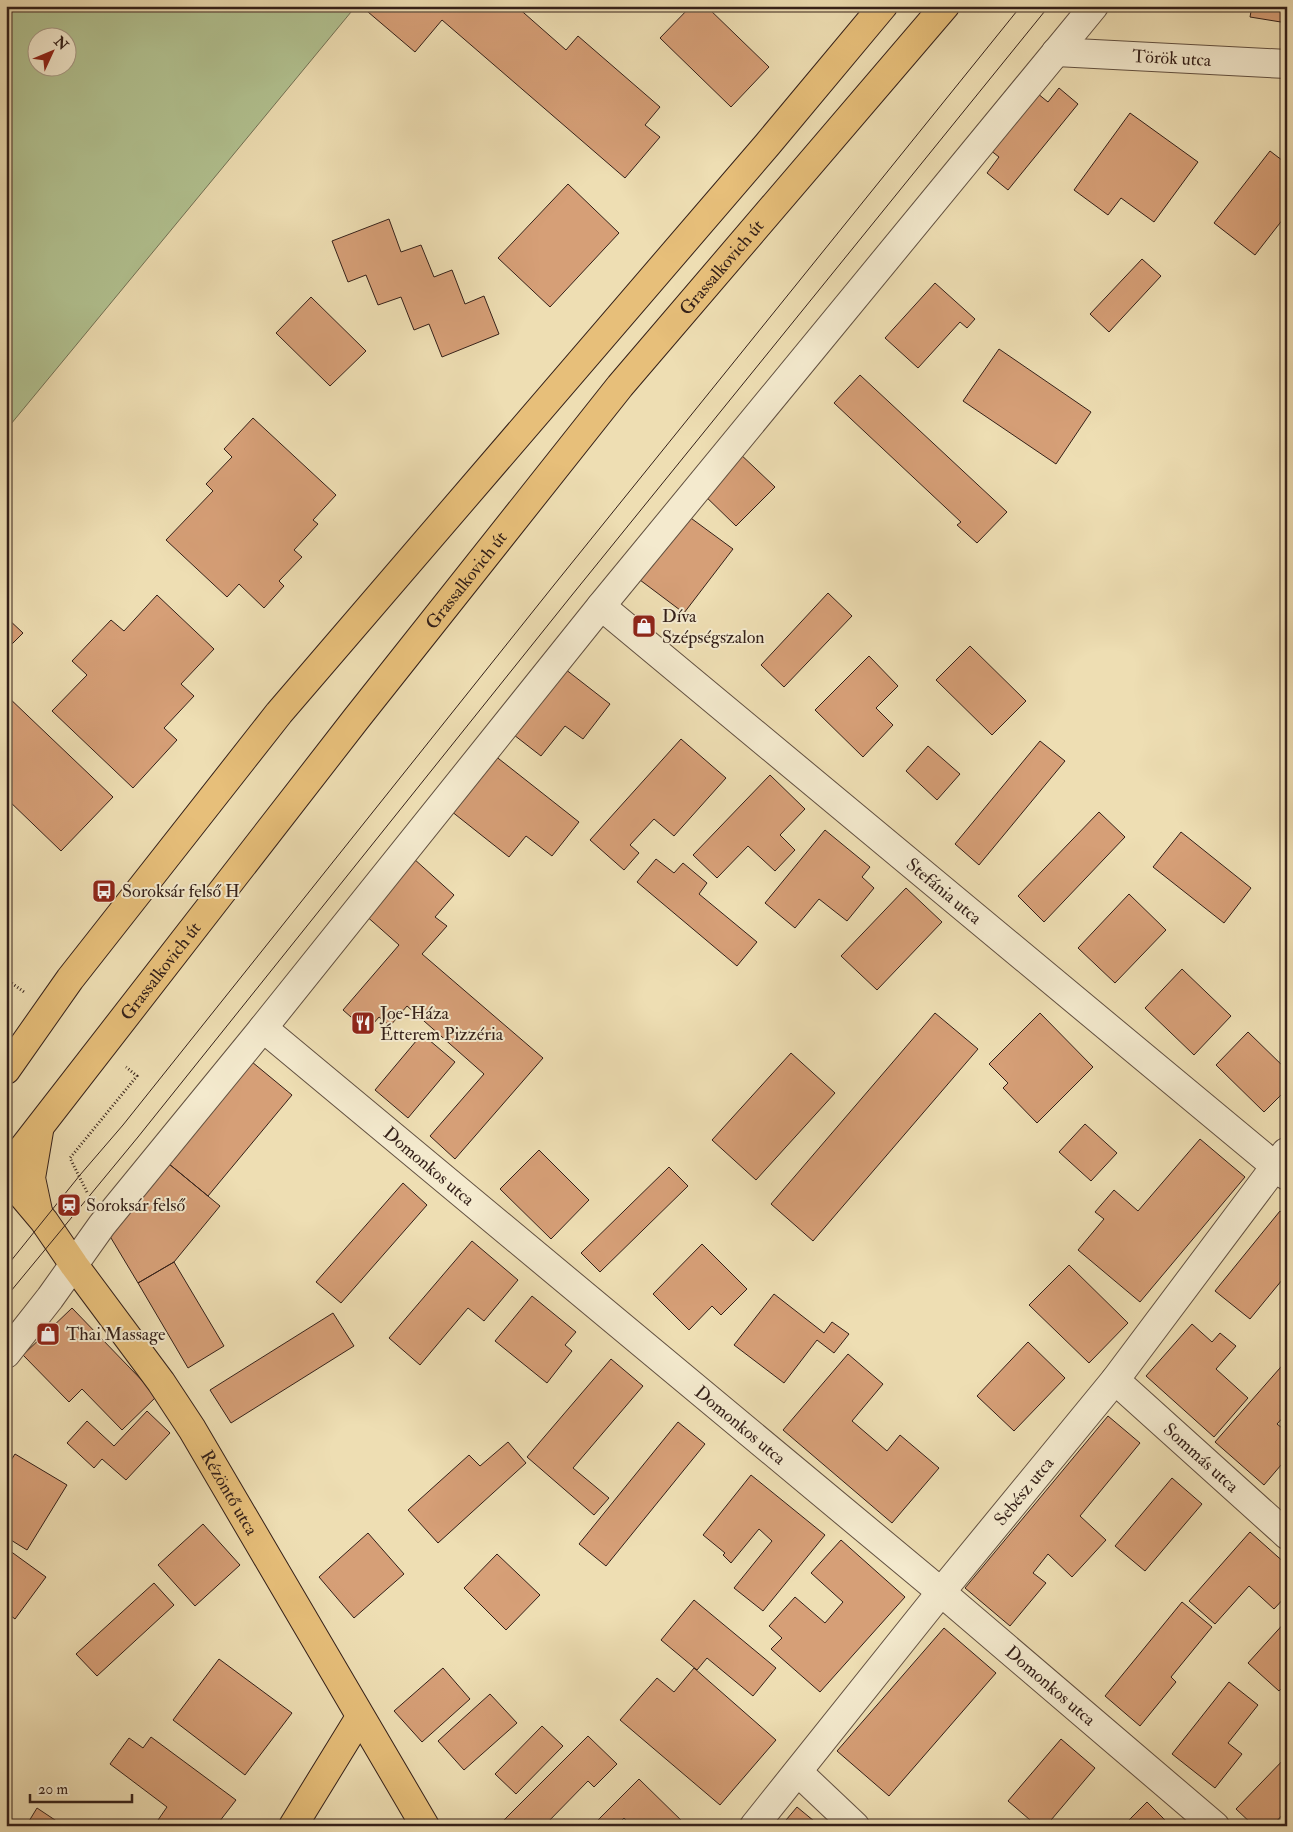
<svg xmlns="http://www.w3.org/2000/svg" width="1293" height="1832" font-family="'IM FELL Double Pica',serif">
<style>
.green{fill:#b2c291;stroke:#737155;fill-rule:evenodd}
.building{fill:#d69f77;stroke:#342019}
.lines{fill:none;stroke-linecap:round;stroke-linejoin:round}
.minor-casing{stroke:#625040;stroke-width:30}
.major-casing{stroke:#342019;stroke-width:30}
.path{stroke:#342019;stroke-width:3;stroke-dasharray:1 2.5;stroke-linecap:butt}
.minor{stroke:#f4eace;stroke-width:28}
.major{stroke:#e7bf7a;stroke-width:28}
.tram{stroke:#342019;stroke-width:1}
.labels{text-anchor:middle;stroke-width:4;stroke-linejoin:round;paint-order:stroke}
.street-label{font-size:18px;fill:#342019;stroke:#f4eace}
.poi-label{font-size:18px;fill:#342019;stroke:#f4eace;text-anchor:start}
</style>
<rect width="100%" height="100%" fill="#eedeb3"/>
<filter id="stains"><feTurbulence type="fractalNoise" baseFrequency=".004" numOctaves="4"/><feColorMatrix values="0 0 0 0 .2 0 0 0 0 .09 0 0 0 0 .02 0 0 0 .5 -.17"/></filter>
<radialGradient id="worn" r=".72"><stop offset=".6" stop-color="#630" stop-opacity="0"/><stop offset="1" stop-color="#630" stop-opacity=".3"/></radialGradient>
<path class="green" d="M6 6H356L6 430ZM38 38H68V68H38Z"/>
<path class="building" d="M361 6H516L566 50 578 36 660 107 645 125 660 137 625 178 442 20 415 52Z
M691 6H706L769 67 731 107 660 38Z
M1252 6H1287V23L1250 17Z
M1059 88 1078 104 1008 190 987 173 999 157 985 146 1032 89 1048 102Z
M1130 113 1198 162 1154 222 1121 198 1108 215 1074 190Z
M1270 151 1287 164V214L1255 255 1214 223Z
M568 184 619 233 550 307 498 258Z
M389 219 401 252 421 245 434 277 452 270 465 304 484 296 499 334 442 357 429 324 414 330 401 297 378 305 366 275 348 282 332 241Z
M1142 259 1161 276 1109 332 1090 314Z
M935 283 975 319 967 328 960 322 918 368 885 338Z
M311 297 366 351 330 386 276 333Z
M999 349 1091 412 1056 464 963 401Z
M860 375 1007 512 977 543 957 525 961 522 834 403Z
M253 418 336 495 313 520 318 524 294 550 302 557 279 581 284 586 264 608 239 584 227 597 166 540 213 491 206 484 232 457 224 449Z
M737 451 775 487 736 526 699 490Z
M684 513 733 549 684 613 636 577Z
M828 593 852 616 784 687 761 665Z
M157 595 214 649 181 684 194 696 164 728 177 740 133 788 52 711 87 675 72 661 111 620 124 631Z
M6 617 23 633 6 650Z
M970 646 1026 701 992 735 936 680Z
M869 656 898 686 876 708 893 725 863 757 815 710Z
M565 669 610 704 583 739 565 726 541 756 514 735Z
M6 695 113 797 61 851 6 798Z
M681 739 726 778 674 836 654 819 630 845 639 853 624 870 590 840Z
M1040 741 1065 761 979 865 955 844Z
M928 746 960 774 937 800 906 771Z
M494 755 579 822 552 856 526 836 509 857 451 811Z
M770 775 805 809 780 835 795 850 775 871 748 846 717 878 693 855Z
M1099 812 1125 837 1044 922 1018 896Z
M825 830 870 867 862 877 874 888 847 921 819 899 795 928 765 903Z
M1181 832 1251 888 1224 923 1153 867Z
M413 858 454 895 435 917 447 926 422 954 543 1058 455 1159 430 1136 484 1074 407 1006 390 1026 379 1017 367 1031 343 1010 399 945 364 914Z
M656 859 674 873 683 863 707 883 699 894 757 942 737 966 637 882Z
M906 888 942 922 877 990 841 956Z
M1129 894 1166 930 1115 983 1078 948Z
M1182 969 1231 1016 1194 1055 1145 1008Z
M935 1013 978 1049 813 1241 771 1204Z
M1040 1013 1093 1067 1037 1123 1003 1088 1008 1083 989 1064Z
M1248 1032 1287 1070V1089L1264 1112 1216 1065Z
M422 1034 455 1062 408 1118 375 1090Z
M791 1053 835 1093 756 1180 712 1140Z
M246 1057 292 1095 208 1196 163 1159Z
M1085 1124 1117 1153 1091 1181 1059 1152Z
M1200 1139 1245 1177 1140 1302 1078 1250 1104 1219 1095 1212 1114 1190 1138 1211Z
M539 1150 589 1200 551 1239 500 1189Z
M163 1159 220 1206 174 1262 138 1283 105 1228Z
M669 1167 688 1186 600 1272 581 1253Z
M403 1183 427 1205 341 1303 316 1282Z
M1280 1211 1287 1217V1274L1250 1319 1215 1291Z
M472 1241 518 1280 484 1321 468 1308 420 1365 389 1338Z
M702 1244 747 1289 721 1315 712 1306 689 1330 653 1294Z
M174 1262 224 1346 188 1368 138 1283Z
M1069 1265 1128 1323 1089 1363 1029 1305Z
M774 1294 824 1333 832 1322 849 1334 834 1353 817 1340 784 1383 734 1345Z
M532 1296 576 1332 565 1345 572 1351 547 1383 495 1341Z
M72 1308 157 1396 122 1430 82 1389 69 1402 23 1355Z
M333 1313 354 1346 231 1423 210 1390Z
M1192 1324 1212 1342 1220 1333 1236 1346 1216 1369 1248 1398 1214 1437 1146 1376Z
M1028 1342 1065 1378 1014 1431 977 1396Z
M848 1354 883 1384 852 1421 887 1451 900 1435 939 1468 892 1523 783 1430Z
M611 1359 643 1386 573 1468 609 1498 594 1515 527 1457Z
M1287 1360V1413L1277 1424 1287 1432V1458L1264 1485 1215 1442Z
M147 1411 170 1433 126 1480 102 1459 94 1468 67 1443 87 1421 114 1446Z
M1108 1416 1140 1443 1080 1516 1106 1540 1072 1577 1048 1554 1033 1573 1046 1583 1010 1626 965 1588Z
M678 1422 705 1444 606 1566 579 1544Z
M508 1442 526 1463 438 1543 408 1510 469 1455 480 1466Z
M15 1454 67 1485 27 1550 6 1537V1468Z
M751 1475 825 1535 763 1611 734 1588 772 1541 759 1529 731 1563 723 1555 725 1553 703 1535Z
M1172 1478 1202 1504 1145 1571 1115 1546Z
M203 1524 240 1565 195 1606 158 1565Z
M1250 1532 1287 1565V1595L1274 1609 1249 1586 1215 1624 1189 1601Z
M368 1533 404 1574 354 1618 319 1577Z
M841 1540 905 1597 820 1692 771 1649 782 1638 769 1626 795 1597 825 1623 843 1602 811 1573Z
M6 1548 46 1577 15 1619 6 1612Z
M497 1554 540 1595 506 1630 464 1588Z
M154 1583 174 1605 97 1676 76 1654Z
M694 1600 776 1668 753 1696 707 1658 697 1670 661 1640Z
M1182 1602 1212 1627 1171 1677 1176 1682 1140 1726 1105 1696Z
M1287 1620V1683L1279 1691 1248 1663Z
M944 1628 996 1673 889 1796 837 1751Z
M219 1659 292 1713 245 1775 173 1720Z
M443 1668 470 1699 422 1742 394 1711Z
M694 1668 776 1740 720 1805 620 1720 657 1678 674 1692Z
M1229 1682 1258 1705 1228 1743 1242 1754 1215 1788 1172 1754Z
M490 1694 517 1723 464 1770 438 1741Z
M542 1726 563 1746 516 1794 495 1774Z
M588 1736 617 1764 594 1787 588 1781 544 1826H498Z
M151 1737 236 1800 216 1826H166L158 1820 167 1807 110 1764 129 1738 143 1748Z
M1061 1739 1095 1768 1046 1826H1037L1008 1801Z
M1287 1756V1810L1272 1826H1254L1236 1809Z
M639 1779 687 1826H631L624 1818 616 1826H604L598 1820Z
M1147 1802 1171 1826H1123Z
M797 1807 820 1826H781Z
M37 1808 64 1826H26Z"/>
<g class="lines">
<g class="minor-casing">
<g id="minor">
<path id="s1" d="M1056 52 1287 64"/>
<path id="s2" d="M601 606 1287 1176"/>
<path id="s3" d="M263 1028 941 1592 1215 1826"/>
<path d="M6 1354 50 1298 102 1225 263 1028 601 606 1094 6"/>
<path id="s4" d="M1115 1380 1287 1535"/>
<path d="M798 1772 855 1826"/>
<path id="s5" d="M754 1826 941 1592 1115 1380 1286 1152"/>
</g>
</g>
<g class="major-casing">
<g id="major">
<path d="M6 1070 70 979 279 713 767 145 883 6"/>
<path id="s6" d="M6 1170 356 719 620 386 945 6"/>
<path id="s7" d="M6 1176 44 1221 74 1265 161 1382 192 1429 425 1826"/>
<path d="M38 1211 31 1178 39 1131"/>
<path d="M293 1826 360 1717"/>
</g>
</g>
<path class="path" d="M6 979 24 992
M87 1192 70 1158 137 1076 126 1067"/>
<use href="#minor" class="minor"/>
<use href="#major" class="major"/>
<path class="tram" d="M6 1267 80 1175 123 1125 554 585 1021 6
M6 1297 138 1137 572 595 1049 6"/>
</g>
<defs>
<g id="shop-square" transform="scale(1.25)"><rect x="-9" y="-9" width="18" height="18" rx="4" fill="#8f2418" stroke="#f4eace"/><path d="M-5-2.5h2.3a2.7 3.5 0 0 1 5.4 0H5L5.5 6h-11ZM-1.5-2.5h3a1.5 2.3 0 0 0-3 0Z" fill="#fff"/></g>
<g id="bus-square" transform="scale(1.25)"><rect x="-9" y="-9" width="18" height="18" rx="4" fill="#8f2418" stroke="#f4eace"/><path d="M-5-6H5V4H4V6H2V4H-2V6H-4V4H-5ZM-3.5-4V0h7V-4ZM-3.5 1.2v1.5H-2V1.2ZM2 1.2v1.5H3.5V1.2Z" fill="#fff"/></g>
<g id="restaurant-square" transform="scale(1.25)"><rect x="-9" y="-9" width="18" height="18" rx="4" fill="#8f2418" stroke="#f4eace"/><path d="M-5-6h1v4h1v-4h1v4h1v-4h1v5L-1.5 .5V6h-2V.5L-5-1ZM5-6V6H3V1.5H1.5Q1.5-4 5-6Z" fill="#fff"/></g>
<g id="station-square" transform="scale(1.25)"><rect x="-9" y="-9" width="18" height="18" rx="4" fill="#8f2418" stroke="#f4eace"/><path d="M-3-6H3Q5-6 5-4V2Q5 4 3 4L4.5 6H3L1.5 4h-3L-3 6H-4.5L-3 4Q-5 4-5 2V-4Q-5-6-3-6ZM-3.5-4v3h7v-3ZM-3.5 1v1.5H-2V1ZM2 1v1.5H3.5V1Z" fill="#fff"/></g>
</defs>
<g fill-rule="evenodd">
<use href="#shop-square" x="644" y="626"/>
<use href="#bus-square" x="104" y="891"/>
<use href="#restaurant-square" x="363" y="1023"/>
<use href="#station-square" x="69" y="1205"/>
<use href="#shop-square" x="48" y="1334"/>
</g>
<g class="labels">
<g class="street-label">
<text dy="6" stroke="none"><textPath href="#s1" startOffset="116">Török utca</textPath></text>
<text dy="6" stroke="none"><textPath href="#s6" startOffset="1152">Grassalkovich út</textPath></text>
<text dy="6" stroke="none"><textPath href="#s6" startOffset="748">Grassalkovich út</textPath></text>
<text dy="6" stroke="none"><textPath href="#s2" startOffset="446">Stefánia utca</textPath></text>
<text dy="6" stroke="none"><textPath href="#s6" startOffset="252">Grassalkovich út</textPath></text>
<text dy="6" stroke="none"><textPath href="#s3" startOffset="216">Domonkos utca</textPath></text>
<text dy="6" stroke="none"><textPath href="#s3" startOffset="621">Domonkos utca</textPath></text>
<text dy="6" stroke="none"><textPath href="#s4" startOffset="116">Sommás utca</textPath></text>
<text dy="6" stroke="none"><textPath href="#s5" startOffset="430">Sebész utca</textPath></text>
<text dy="6" stroke="none"><textPath href="#s7" startOffset="388">Rézöntő utca</textPath></text>
<text dy="6" stroke="none"><textPath href="#s3" startOffset="1026">Domonkos utca</textPath></text>
</g>
<g class="poi-label">
<text x="662" y="622">Díva<tspan x="662" dy="21">Szépségszalon</tspan></text>
<text x="122" y="897">Soroksár felső H</text>
<text x="380" y="1019">Joe-Háza<tspan x="380" dy="21">Étterem Pizzéria</tspan></text>
<text x="86" y="1211">Soroksár felső</text>
<text x="66" y="1340">Thai Massage</text>
</g>
</g>
<rect width="1293" height="1832" fill="none" stroke="#eedeb3" stroke-width="25"/>
<rect x="8" y="8" width="1278" height="1817" fill="none" stroke="#342019" stroke-width="2.5"/>
<rect x="12" y="12" width="1268" height="1807" fill="none" stroke="#342019"/>
<g transform="translate(52 52) rotate(46)"><circle r="24" fill="#f4eace" stroke="#a79986"/>
<path d="M0-4L9 19L0 12L-9 19Z" fill="#8f2418"/>
<text y="-8" font-size="14" font-weight="bold" text-anchor="middle" fill="#342019">N</text>
</g>
<path d="M30 1794v8h102v-8" fill="none" stroke="#342019" stroke-width="2.5"/>
<text x="38" y="1794" font-size="15" fill="#342019" stroke="#f4eace" stroke-width="4" paint-order="stroke">20 m</text>
<rect width="100%" height="100%" filter="url(#stains)"/>
<rect width="100%" height="100%" fill="url(#worn)"/>
</svg>
